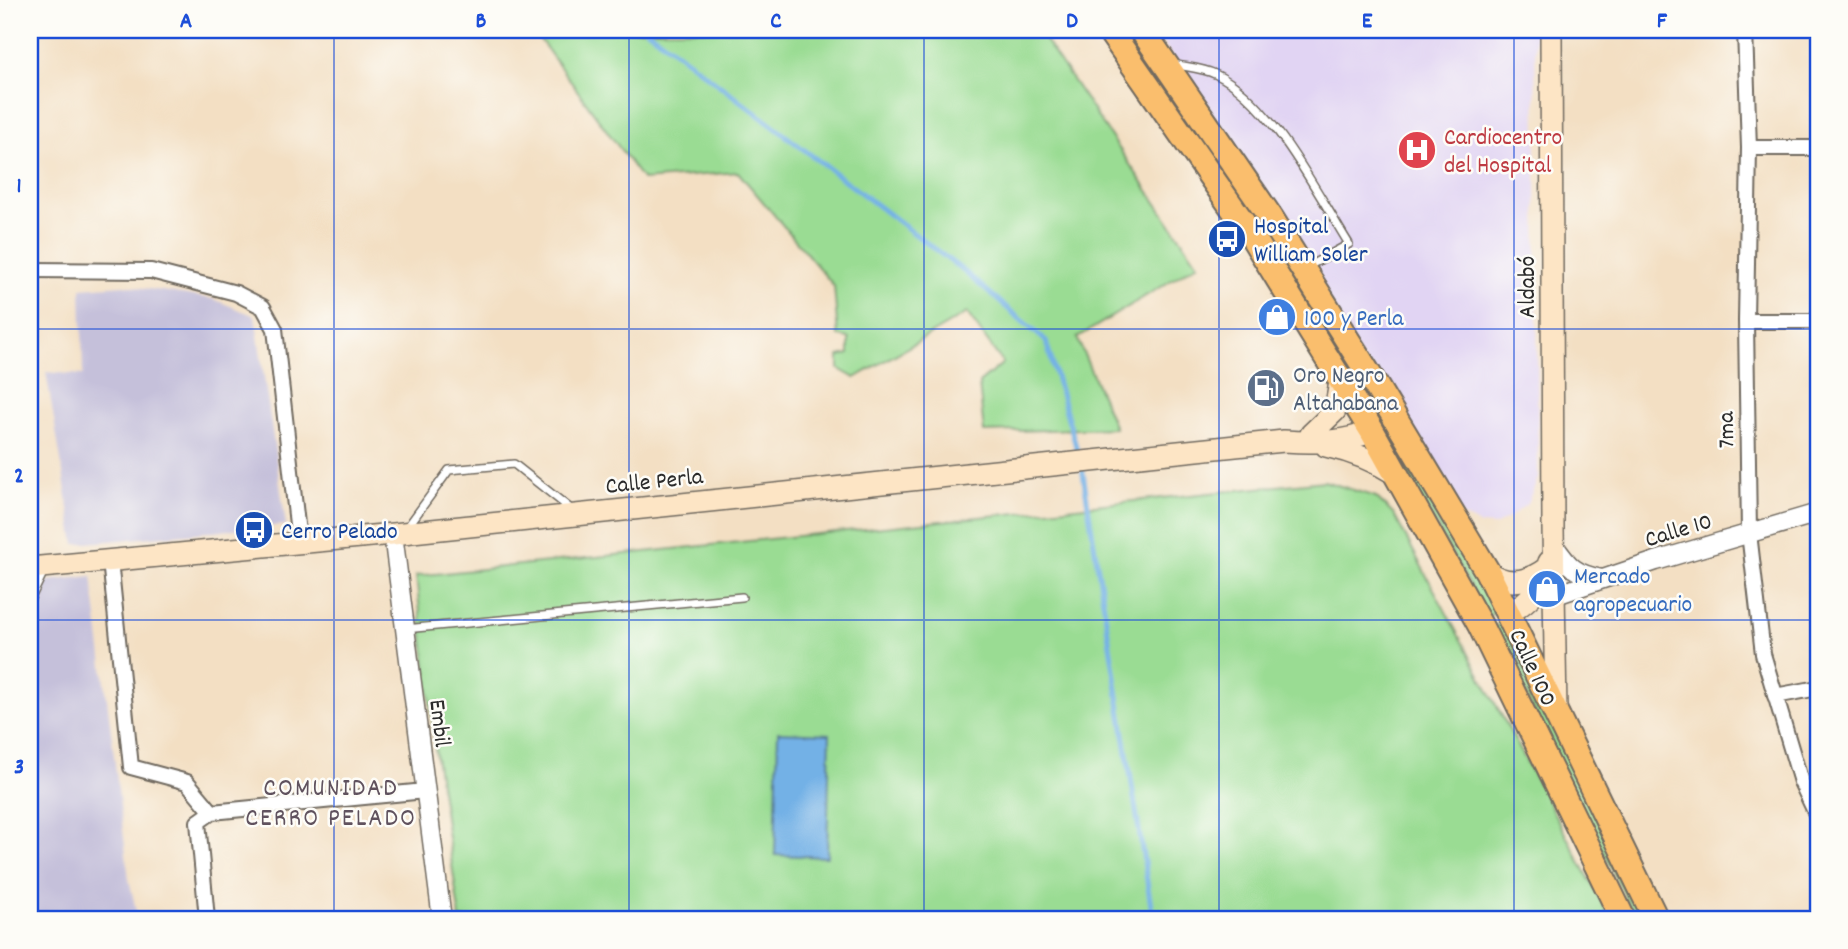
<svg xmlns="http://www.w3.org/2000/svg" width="1848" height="949" font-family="Dekko,sans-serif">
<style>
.built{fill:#e1d4f3}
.industrial{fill:#c5c0da}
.green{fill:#9adc93;stroke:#62845f;stroke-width:2}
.water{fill:#73b1e6;stroke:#4f6e88;stroke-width:2}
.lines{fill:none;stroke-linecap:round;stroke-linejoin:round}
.stream{stroke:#73b1e6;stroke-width:5}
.service-casing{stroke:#716a60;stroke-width:10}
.minor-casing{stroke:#716a60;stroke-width:18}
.tertiary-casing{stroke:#716a60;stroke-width:21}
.secondary-casing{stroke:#716a60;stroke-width:24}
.trunk-casing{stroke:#716a60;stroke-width:28}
.service{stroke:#fff;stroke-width:7}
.minor{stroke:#fff;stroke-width:14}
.tertiary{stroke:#fff;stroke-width:18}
.secondary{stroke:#fde5c5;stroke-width:21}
.trunk{stroke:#fabe6d;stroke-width:24}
.grid{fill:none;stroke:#1d4ed8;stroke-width:2;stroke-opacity:0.55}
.labels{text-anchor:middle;stroke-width:5;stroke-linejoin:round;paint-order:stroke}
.health-label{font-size:24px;fill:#be3a42;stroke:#fdfcf7;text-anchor:start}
.transit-label{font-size:24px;fill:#164399;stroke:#fdfcf7;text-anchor:start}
.street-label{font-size:24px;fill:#2b2b2b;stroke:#fdfcf7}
.shop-label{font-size:24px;fill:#366cbe;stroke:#fdfcf7;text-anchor:start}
.service-label{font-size:24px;fill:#4e5e75;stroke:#fdfcf7;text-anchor:start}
.neighbourhood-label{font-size:26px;letter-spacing:2px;fill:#60525e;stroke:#fdfcf7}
.neatline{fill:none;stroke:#1d4ed8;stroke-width:2.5}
.grid-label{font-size:23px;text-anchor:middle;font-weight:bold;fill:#1d4ed8}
</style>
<rect width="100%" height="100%" fill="#fdfcf7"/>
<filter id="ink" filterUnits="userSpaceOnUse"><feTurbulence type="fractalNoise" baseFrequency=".0143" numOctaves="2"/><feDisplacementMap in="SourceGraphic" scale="14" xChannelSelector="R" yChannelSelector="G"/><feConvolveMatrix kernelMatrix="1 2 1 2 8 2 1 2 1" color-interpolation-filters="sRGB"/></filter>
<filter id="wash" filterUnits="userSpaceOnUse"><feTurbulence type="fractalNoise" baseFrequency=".00686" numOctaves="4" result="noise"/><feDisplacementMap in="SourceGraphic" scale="28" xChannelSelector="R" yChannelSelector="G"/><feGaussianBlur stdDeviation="1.57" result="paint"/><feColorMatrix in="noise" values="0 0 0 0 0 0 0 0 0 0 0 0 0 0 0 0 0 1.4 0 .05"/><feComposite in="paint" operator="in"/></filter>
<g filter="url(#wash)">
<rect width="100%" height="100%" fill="#f3dfc3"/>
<path class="built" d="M1155 30H1535L1538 478 1527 504 1510 517 1495 526 1480 525 1461 515Z"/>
<path class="industrial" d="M124 285 213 299 255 316 286 525 75 544 46 372 83 375 81 288Z
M92 576 129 879 138 919H30V583Z"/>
<path class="green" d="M533 30H1038L1198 264 1077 338 1115 428 984 432 979 383 1003 363 967 313 855 378 839 369V356L849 354V338L838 336 834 286 738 172 643 180Z
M1120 30H1130L1253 209 1383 417 1375 419Z
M1393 434 1498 612 1487 616 1386 436Z
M1324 481 1376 497 1394 515 1611 919H460L436 756 416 576Z
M1503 623 1645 919H1636L1493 627Z"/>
<path class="water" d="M778 732 830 734 827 857 775 855Z"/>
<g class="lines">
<path class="stream" d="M647 30 966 273 1046 341 1079 457
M1082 467 1153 919"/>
</g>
</g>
<g filter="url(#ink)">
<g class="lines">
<g class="service-casing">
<path id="service" d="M1173 64C1186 67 1203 68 1215 74 1270 99 1317 193 1349 244L1307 267
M406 529 449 470 514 464 572 510
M30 600 45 569
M405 629 742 597"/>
</g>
<g class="minor-casing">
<path id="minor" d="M1745 30 1749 148 1746 321 1749 533 1763 654 1801 782 1818 818
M1749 148H1818
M30 270 151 271 236 293 263 307 275 329 299 542
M1746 321H1818
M110 560 131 767 187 782 212 812
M1775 696 1818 688
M207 919 198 822 212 812 425 791"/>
</g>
<g class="tertiary-casing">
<path id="tertiary" d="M393 534 442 919
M1554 545C1569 567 1575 574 1602 579
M1553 596 1656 561 1818 513"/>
</g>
<g class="secondary-casing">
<path id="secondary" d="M1551 30 1553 528 1556 712
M1311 434 1335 411 1340 382
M1326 446C1353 452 1374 460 1397 475
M30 568 393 534 1284 441C1313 443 1344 443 1372 431
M1487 571C1507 587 1529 582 1548 567
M1509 614C1532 598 1541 590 1549 562"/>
</g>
<g class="trunk-casing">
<path id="trunk" d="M1109 30 1250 233 1372 431 1480 625 1623 919
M1142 30 1271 218 1370 376 1487 571 1656 919"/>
</g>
<use href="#service" class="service"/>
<use href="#minor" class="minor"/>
<use href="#tertiary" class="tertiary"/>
<use href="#secondary" class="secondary"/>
<use href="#trunk" class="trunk"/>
</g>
</g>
<path class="grid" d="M334 30V919M629 30V919M924 30V919M1219 30V919M1514 30V919M30 329H1818M30 620H1818"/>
<defs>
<g id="hospital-disc" transform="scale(2.0125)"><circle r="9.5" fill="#e0444e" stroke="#fdfcf7"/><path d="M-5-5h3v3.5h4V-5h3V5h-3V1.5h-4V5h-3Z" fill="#fff"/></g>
<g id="bus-disc" transform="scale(2.0125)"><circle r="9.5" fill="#1a4fb4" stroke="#fdfcf7"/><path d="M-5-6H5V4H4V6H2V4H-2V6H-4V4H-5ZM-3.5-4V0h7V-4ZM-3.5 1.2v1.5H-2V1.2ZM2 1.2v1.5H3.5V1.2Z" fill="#fff"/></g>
<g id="shop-disc" transform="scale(2.0125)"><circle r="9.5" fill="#3f7fe0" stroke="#fdfcf7"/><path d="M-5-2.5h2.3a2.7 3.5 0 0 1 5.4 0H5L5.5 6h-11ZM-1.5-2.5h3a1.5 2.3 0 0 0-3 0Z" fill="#fff"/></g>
<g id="fuel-disc" transform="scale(2.0125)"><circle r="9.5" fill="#5c6f8a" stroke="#fdfcf7"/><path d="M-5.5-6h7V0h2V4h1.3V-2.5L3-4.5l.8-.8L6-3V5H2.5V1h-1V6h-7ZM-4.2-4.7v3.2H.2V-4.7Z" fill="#fff"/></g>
</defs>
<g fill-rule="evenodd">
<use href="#hospital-disc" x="1417" y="150"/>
<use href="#bus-disc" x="1227" y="239"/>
<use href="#shop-disc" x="1277" y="317"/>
<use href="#fuel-disc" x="1266" y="388"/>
<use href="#bus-disc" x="254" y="530"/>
<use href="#shop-disc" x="1547" y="589"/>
</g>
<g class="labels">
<g class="health-label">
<text x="1444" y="144">Cardiocentro<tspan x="1444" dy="28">del Hospital</tspan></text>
</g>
<g class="transit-label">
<text x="1254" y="233">Hospital<tspan x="1254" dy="28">William Soler</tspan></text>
<text x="281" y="538">Cerro Pelado</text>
</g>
<g class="street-label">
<text transform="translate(1526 287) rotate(-90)" y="8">Aldabó</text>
<text transform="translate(1725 430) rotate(-91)" y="8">7ma</text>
<text transform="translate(654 480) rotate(-6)" y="8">Calle Perla</text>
<text transform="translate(1678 529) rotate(-17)" y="8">Calle 10</text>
<text transform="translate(1534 667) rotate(65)" y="8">Calle 100</text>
<text transform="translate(441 723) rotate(83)" y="8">Embil</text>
</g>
<g class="shop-label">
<text x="1304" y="325">100 y Perla</text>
<text x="1574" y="583">Mercado<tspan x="1574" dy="28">agropecuario</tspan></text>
</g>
<g class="service-label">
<text x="1293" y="382">Oro Negro<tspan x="1293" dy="28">Altahabana</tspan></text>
</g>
<g class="neighbourhood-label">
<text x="331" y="795">COMUNIDAD<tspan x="331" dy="30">CERRO PELADO</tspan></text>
</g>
</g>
<rect width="1848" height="949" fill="none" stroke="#fdfcf7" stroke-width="77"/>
<rect x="38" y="38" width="1772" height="873" class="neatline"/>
<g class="grid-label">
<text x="186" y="27">A</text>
<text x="481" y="27">B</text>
<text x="776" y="27">C</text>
<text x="1072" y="27">D</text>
<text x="1367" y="27">E</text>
<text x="1662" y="27">F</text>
<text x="19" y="192">1</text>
<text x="19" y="482">2</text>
<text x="19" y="773">3</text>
</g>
</svg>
